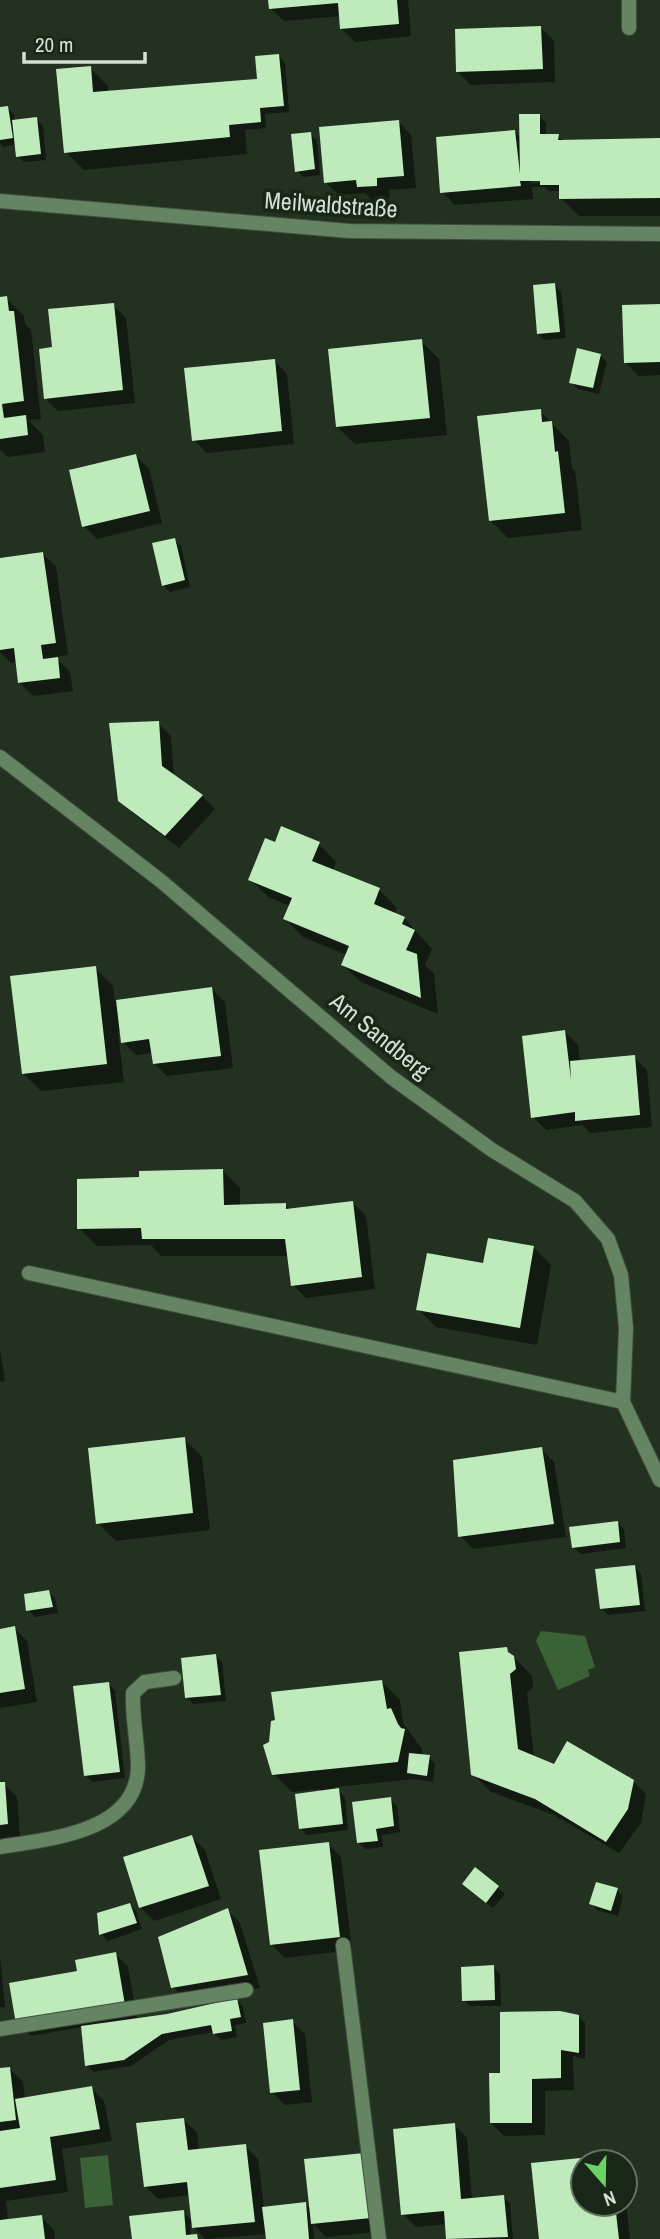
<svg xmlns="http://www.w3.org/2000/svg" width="660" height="2239" font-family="'Archivo Narrow',sans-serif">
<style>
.water{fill:#3b6137}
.shadow{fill:#0007;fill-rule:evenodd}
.building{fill:#bfeabb}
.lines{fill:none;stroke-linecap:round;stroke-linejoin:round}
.service-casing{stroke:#404d3e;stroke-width:16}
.minor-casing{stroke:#404d3e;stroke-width:16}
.service{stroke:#658462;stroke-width:14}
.minor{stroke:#658462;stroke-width:14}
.labels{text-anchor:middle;stroke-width:7;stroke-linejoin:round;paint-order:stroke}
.street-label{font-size:24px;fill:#d6dfd5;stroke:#192718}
</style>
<rect width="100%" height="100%" fill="#233121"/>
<path class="water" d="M541 1631 585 1636 595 1667 588 1670 590 1676 558 1690 536 1641Z
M108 2155 113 2205 85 2208 80 2158Z"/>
<path class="shadow" d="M270 0H408L411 36 355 42 342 29 341 16 284 21 270 8Z
M541 28 554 41 555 82 471 85 458 72Z
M279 56 285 63 289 112 265 114 266 128 245 130 247 154 84 170 66 152 90 68 108 86V93L259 80Z
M7 108 14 114 15 121 36 119 43 126 46 160 24 162 18 156 17 144 3 147 0 143V109Z
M539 116 546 123V136H558L564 141 660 140V216H579L561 198V191H549L545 187H532L533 199 455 205 442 192 515 132 521 138ZM531 179 549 183H531Z
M398 121 411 135 416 188 389 190 390 198 372 200 365 193 339 195 325 182Z
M310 134 317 141 320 175 303 177 297 171Z
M555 285 561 292 566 338 545 340 538 334Z
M6 298 24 316 25 324 31 330 41 419 28 420 43 435 45 452 8 457 0 449V299Z
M113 305 126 318 135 403 58 411 45 398 54 349Z
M660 306V375L639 376 626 363Z
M421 341 439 359 447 435 355 444 337 427Z
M600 355 607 362 599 394 578 389 571 382Z
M274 360 287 374 294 444 207 453 194 440Z
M540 411 569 441 572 468 575 471 582 530 508 538 491 521Z
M136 456 149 469 162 523 97 539 84 526Z
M174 540 181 546 190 587 170 592 163 585Z
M43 554 56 567 68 655 55 657 70 672 73 691 33 696 20 683 17 662 11 663 0 652V560Z
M158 723 171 736 174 777 202 796 215 809 179 848 133 813 120 800Z
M276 844H319L336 862 333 871 379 890 397 908 394 915 404 918 432 949 425 965 434 974 438 1014 361 982 343 965 347 955 303 937 285 919 290 906 268 897 250 879Z
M95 968 113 986 115 1001 212 989 225 1002 233 1068 167 1076 154 1063 153 1053 136 1055 123 1042 122 1032H118L124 1082 41 1091 23 1073Z
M565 1032 578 1045 580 1061 634 1057 647 1070 652 1127 590 1133 582 1125 546 1130 533 1117Z
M222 1170 240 1188V1206L285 1205 290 1210 353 1203 366 1216 375 1289 306 1298 293 1285 289 1256H161L151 1245 97 1246 79 1228 141 1179Z
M533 1247 551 1265 537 1345 436 1327 418 1309 485 1265Z
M0 1348 5 1381 0 1382Z
M184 1439 202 1457 210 1530 116 1541 98 1523Z
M541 1449 554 1462 566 1537 473 1549 460 1536Z
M617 1522 624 1529 626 1548 581 1554 574 1548Z
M635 1567 641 1574 645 1611 608 1615 601 1608Z
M49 1592 55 1598 58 1613 35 1617 28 1610Z
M14 1628 27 1641 37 1702 0 1708V1631Z
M506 1649 532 1676 533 1687 527 1692 534 1757 555 1767 633 1781 646 1794 641 1823 619 1853 554 1815 491 1792 473 1774Z
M216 1656 222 1662 226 1701 193 1704 187 1697Z
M382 1682 400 1700 403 1723 422 1749 421 1756 429 1757 435 1764 433 1782 415 1779 335 1787 345 1797 348 1830 307 1835 301 1828 320 1792V1789L292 1792 274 1774Z
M109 1684 115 1691 125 1778 92 1782 85 1775Z
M0 1784H4L17 1797 20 1837 0 1838Z
M390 1799 397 1806 400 1832 382 1835 383 1847 366 1849 359 1843Z
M192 1837 205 1850 221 1899 154 1921 141 1908 125 1858Z
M328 1844 341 1857 352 1950 285 1958 272 1945Z
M476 1870 505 1894 493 1908 470 1890Z
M617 1890 623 1897 618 1916 597 1910 591 1903Z
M129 1905 136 1911 142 1929 108 1941 101 1934Z
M227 1910 240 1923 260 1988 186 2000 173 1987Z
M115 1954 128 1967 137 2019 210 2008 237 2000 243 2007 246 2023 235 2025 237 2037 221 2040 213 2032 169 2040 131 2066 93 2072 87 2065 82 2027 31 2036 18 2023 79 1972Z
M0 1956 5 2007H0Z
M493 1967 500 1974 501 2006H470L464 2000Z
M578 2016 585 2023V2059L573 2056 574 2090 545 2091V2135L504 2136 491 2123 502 2075Z
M292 2021 305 2034 312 2102 285 2105 272 2092Z
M10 2069 23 2082 25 2099 91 2088 104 2101 112 2141 62 2149 68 2192 6 2201 8 2221 41 2217 54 2230 55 2239H0V2070Z
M184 2120 197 2133 199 2151 245 2146 258 2159 264 2208 305 2204 311 2210 364 2155 383 2231 326 2237 313 2224 314 2239H268L267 2234 205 2239 190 2224 191 2236H197L200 2239H134L183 2212 193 2222 190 2195 158 2199 145 2186Z
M454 2125 467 2138 472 2200 503 2197 510 2203 513 2239H448L447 2224 416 2227 403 2214Z
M610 2157 614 2162H583V2204H625V2194L630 2239H541L533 2165Z"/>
<path class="building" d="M268 0H397L399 24 340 29 338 3 269 9Z
M541 26 543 69 456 72 455 29Z
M279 54 284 106 260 108 261 122 229 125 230 137 64 153 56 69 91 66 93 92 257 79 255 56Z
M8 106 13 138 0 140V107Z
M519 114H540V134H559L558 140 660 138V198L559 199V185H540V181H520L521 186 440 193 436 137 515 130 520 174Z
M37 117 41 154 16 157 12 120Z
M399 120 404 176 377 178V186L357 187 356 180 324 183 319 127Z
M311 132 315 169 295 172 291 134Z
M555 283 560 332 537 334 533 285Z
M7 296 9 311H14L24 401 2 404 4 418 26 415 28 435 0 439V297Z
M114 303 123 390 44 399 39 349 52 347 48 309Z
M660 304V362L624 363 622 305Z
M422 339 430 418 336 427 328 349Z
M577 348 601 354 593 388 569 383Z
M275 359 282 431 192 441 184 368Z
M541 409 542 422 552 421 555 452 558 451 565 513 489 521 477 416Z
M136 454 150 511 82 527 69 470Z
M175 538 185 580 162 586 152 543Z
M43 552 56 643 41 645 43 659 58 657 60 678 18 683 14 648 0 650V558Z
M159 721 162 766 203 795 165 836 118 801 109 723Z
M281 826 320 842 312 861 380 888 374 904 405 917 402 924 415 930 406 950 417 954 421 998 341 965 349 946 283 919 292 898 248 880 265 838 275 842Z
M96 966 107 1064 22 1074 10 976Z
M212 987 221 1056 153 1064 149 1039 121 1043 116 1000Z
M565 1030 571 1080 570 1061 635 1055 640 1115 575 1121V1112L531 1118 522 1036Z
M223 1169 224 1205 286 1203V1209L353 1201 362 1277 291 1286 285 1239H142L141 1228 77 1229V1179L139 1177V1171Z
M488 1238 534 1246 520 1328 416 1310 427 1253 483 1263Z
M185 1437 193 1513 96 1524 88 1448Z
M542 1447 554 1524 458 1537 453 1460Z
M618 1521 620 1542 572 1548 569 1527Z
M635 1565 640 1605 600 1609 595 1569Z
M49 1590 53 1607 26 1611 24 1594Z
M15 1626 25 1689 0 1693V1629Z
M507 1647 508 1652 514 1656 516 1669 510 1674 518 1749 554 1764 567 1741 634 1780 628 1809 606 1842 535 1799 471 1775 459 1652Z
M216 1654 221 1695 185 1698 181 1658Z
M382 1680 387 1709 391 1708 398 1724 401 1728 405 1729 398 1762 272 1775 263 1745 269 1742 271 1721 275 1720 271 1692Z
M109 1682 120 1772 84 1776 73 1686Z
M409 1753 430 1755 427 1776 407 1773Z
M0 1782H5L8 1824 0 1825Z
M339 1788 343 1824 299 1829 295 1794Z
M391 1797 394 1826 376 1829 378 1841 357 1843 352 1802Z
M192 1835 209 1886 139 1908 123 1857Z
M329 1842 340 1937 270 1945 259 1850Z
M475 1867 499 1886 486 1903 462 1884Z
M596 1882 618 1888 611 1911 589 1904Z
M130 1903 137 1923 99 1935 97 1913Z
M228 1908 248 1975 171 1988 158 1937Z
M116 1952 125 2005 16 2024 9 1983 77 1971 75 1960Z
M494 1965 495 2000 462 2001 461 1967Z
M237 1998 241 2017 230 2019 232 2031 213 2034 211 2025 162 2034 124 2060 85 2066 81 2026 167 2014Z
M560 2011 579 2015V2053L561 2050V2078L532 2079V2123H490L489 2073H500V2012Z
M293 2019 300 2090 270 2093 263 2023Z
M10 2067 16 2120 0 2122V2068Z
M92 2086 100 2129 50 2137 56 2180 0 2188V2131L20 2128 15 2099Z
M184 2118 188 2150 246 2144 255 2222 192 2228 187 2182 144 2187 136 2123Z
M455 2123 461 2199 504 2195 508 2237 446 2239 444 2211 401 2215 393 2129Z
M364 2153 371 2218 311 2224 304 2159Z
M610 2155 611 2162H583V2204H615L619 2239H539L531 2163Z
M306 2202 309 2239H266L262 2207Z
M184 2210 186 2235 197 2234 198 2239H132L129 2216Z
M42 2215 45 2239H0V2220Z"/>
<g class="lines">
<g class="service-casing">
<path id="service" d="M629 0V28
M0 1847C47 1839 136 1833 138 1768 138 1743 132 1718 133 1693L145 1682 174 1678
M343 1945 379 2239
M0 2029 246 1990"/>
</g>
<g class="minor-casing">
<path id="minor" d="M0 201 349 231 660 234
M0 757 161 881 391 1077 492 1150 575 1201 608 1239 621 1275 626 1328 623 1402
M29 1273 623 1402 660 1480"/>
</g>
<use href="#service" class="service"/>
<use href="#minor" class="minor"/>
</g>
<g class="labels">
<g class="street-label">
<text transform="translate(331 205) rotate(4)" y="8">Meilwaldstraße</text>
<text transform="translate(380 1036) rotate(39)" y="8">Am Sandberg</text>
</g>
</g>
<g transform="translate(604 2183) rotate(160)"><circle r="33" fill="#192718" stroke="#657164" stroke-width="2"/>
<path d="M0-5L12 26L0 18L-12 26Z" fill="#6bd363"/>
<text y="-10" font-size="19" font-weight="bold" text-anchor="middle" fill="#d6dfd5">N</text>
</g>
<path d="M24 52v10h121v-10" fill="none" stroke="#d6dfd5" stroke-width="3.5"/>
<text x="35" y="52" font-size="21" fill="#d6dfd5" stroke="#192718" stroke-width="5" paint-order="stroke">20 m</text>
</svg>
